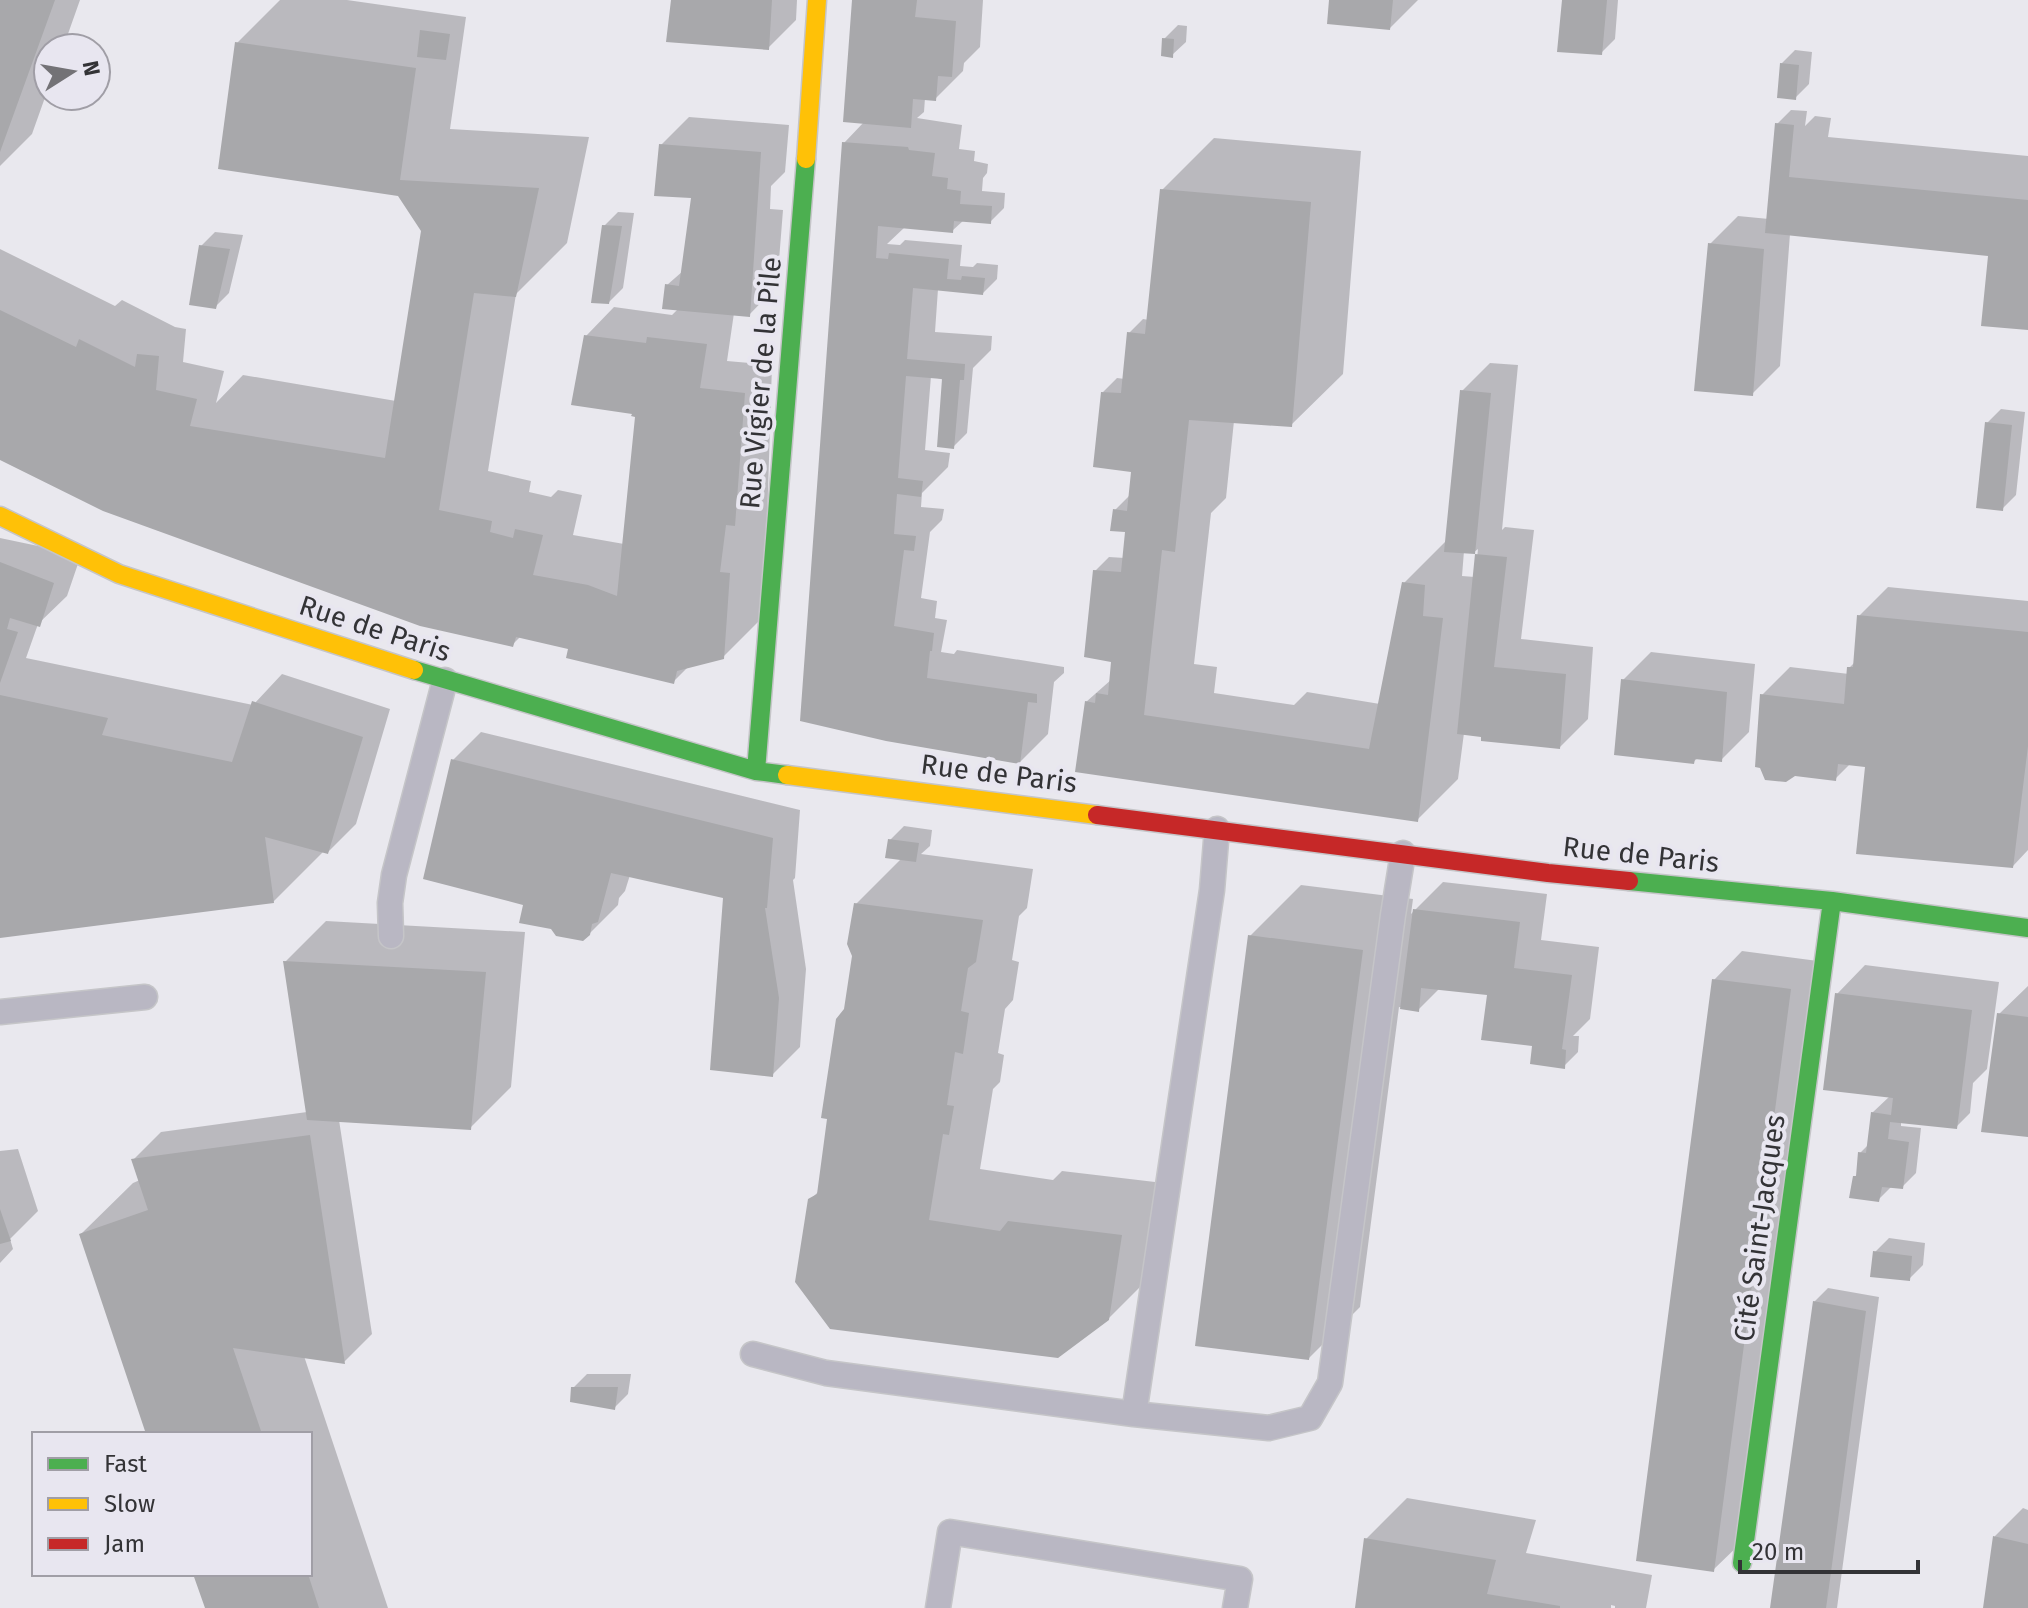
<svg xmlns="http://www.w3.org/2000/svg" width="2028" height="1608" font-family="'Fira Sans',sans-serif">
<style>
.shadow{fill:#0003;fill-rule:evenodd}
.building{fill:#a8a8ab}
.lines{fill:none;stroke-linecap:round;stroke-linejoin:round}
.lane-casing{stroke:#c5c5c8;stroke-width:27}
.fast-casing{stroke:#c5c5c8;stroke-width:21}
.slow-casing{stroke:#c5c5c8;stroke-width:21}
.jam-casing{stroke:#c5c5c8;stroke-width:21}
.lane{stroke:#b9b7c3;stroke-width:24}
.fast{stroke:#4caf50;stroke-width:18}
.slow{stroke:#ffc107;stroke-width:18}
.jam{stroke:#c62828;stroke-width:18}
.labels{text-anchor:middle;stroke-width:8;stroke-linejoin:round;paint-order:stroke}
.street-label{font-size:28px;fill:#333336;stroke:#e8e6f0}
</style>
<rect width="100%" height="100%" fill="#e9e8ee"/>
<path class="shadow" d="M0 0H80L63 48H48V89L32 134 0 166Z
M280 0H347L466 17 450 129 589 137 567 243 516 294 488 471 531 481 529 492 551 497 558 490 582 495 573 535 624 544 637 418 586 336 614 307 672 315 678 309 667 285 683 271 693 196 661 145 689 117 789 125 785 172 771 186 770 209 783 210 777 286 749 315 734 313 727 361 772 365 764 616 723 657 689 666 674 681 570 647 521 636 512 645 0 458V249L115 306 122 300 175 327 186 329 183 362 224 371 216 403 243 375 396 401 423 231 399 194 237 43Z
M673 0H797L796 20 768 48Z
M853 0H983L980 47 964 63 963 71 935 99 925 98 924 112 917 118 962 125 959 149 975 151 974 161 988 164 987 173 983 178 982 191 1005 193 1004 208 990 222 964 220 952 231 905 227 887 244 900 245 905 240 962 245 960 266 973 267 977 263 998 265 997 279 983 293 938 289 935 332 992 336 991 350 973 368 967 433 953 447 944 380 931 376 925 450 950 453 948 467 922 493 921 507 944 509 942 520 930 532 921 598 937 601 935 618 947 620 941 652 954 654 957 650 1064 667V673L1054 682 1048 734 1020 762 886 739 844 143 864 122Z
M1331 0H1418L1390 28Z
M1564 0H1618L1615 39 1601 53Z
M1178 25 1187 26 1186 42 1172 55 1164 39Z
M1795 50 1812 52 1809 84 1795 98 1781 64Z
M1791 110 1807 111 1805 126 1815 116 1831 118 1828 137 2028 156V328L1993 254 1790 234 1780 366 1752 394 1710 244 1738 216 1769 219 1777 124Z
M1214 138 1361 151 1343 374 1291 425 1234 421 1226 498 1211 513 1194 664 1217 667 1214 693 1294 705 1307 692 1380 704 1404 583 1445 542H1447L1462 391 1490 363 1518 365 1502 530 1505 527 1534 530 1521 639 1593 647 1588 719 1560 747 1464 733 1458 779 1418 819 1086 702 1112 679 1115 655 1095 571 1109 557 1125 558 1127 530 1115 510 1129 496 1134 466 1103 392 1117 378 1125 379 1129 333 1143 319 1149 320 1162 190ZM1478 549 1475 577 1462 576 1464 551 1474 552Z
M618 212 634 213 623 288 609 302 604 226Z
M215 232 243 235 229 293 215 307 201 246Z
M2001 409 2025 412 2016 495 2002 509 1987 423Z
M0 538 81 555 67 596 38 624 26 658 253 705 282 674 390 709 356 824 328 852 324 851 273 902 0 936Z
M1888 587 2028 601V850L2013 866 1868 762 1851 763 1836 778 1762 695 1790 667 1849 674V668L1855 662 1859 616Z
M1651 652 1755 664 1749 732 1721 760 1698 758 1693 762 1623 680Z
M481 732 800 810 795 878 793 880 806 969 800 1047 772 1075 725 896 630 875 625 891 619 898 618 905 589 934 525 903 453 760Z
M904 826 932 830 930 846 921 854 1033 869 1027 908 1019 916 1012 960 1019 962 1013 1000 1005 1009 998 1053 1004 1055 1000 1082 993 1089 980 1169 1053 1180 1062 1171 1172 1184 1160 1267 1108 1319 810 1200 819 1191 854 956 856 904 902 858 890 840Z
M1443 882 1547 894 1541 940 1599 947 1590 1019 1573 1036H1579L1578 1052 1564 1066 1534 1047 1490 994 1440 988 1418 1010 1399 1007 1360 1307 1309 1358 1250 936 1301 885 1413 899 1411 914Z
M326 921 525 932 511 1087 470 1128 339 1120 372 1334 344 1362 304 1356 388 1608H207L195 1574H310V1434H148L81 1234 133 1183 140 1180 133 1160 161 1132 307 1112 285 962Z
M1742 951 1818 961 1742 1542 1713 1570 1714 980Z
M1865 965 1999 982 1987 1069 1973 1083 1970 1113 1956 1127 1901 1121V1126L1921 1128 1916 1173 1902 1187 1892 1186 1878 1200 1855 1177 1858 1173 1860 1153 1869 1144 1872 1113 1890 1096 1837 994Z
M2028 986V1135L1999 1014Z
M18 1149 38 1211 10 1239 13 1249 0 1263V1151Z
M1889 1238 1925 1243 1923 1265 1909 1279 1875 1252Z
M1828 1288 1879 1297 1837 1608H1773L1814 1302Z
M587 1374H631L628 1394 614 1408 573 1388Z
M1407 1498 1536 1520 1526 1553 1652 1575 1646 1608H1615V1606L1611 1605V1608H1357L1366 1539Z
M2023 1508 2028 1510V1608H1985L1995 1536Z"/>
<path class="building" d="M0 0H55L0 152Z
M671 0H772L769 50 666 42Z
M852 0H917L915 17 956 21 952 77 938 76 936 101 913 99 911 128 843 122Z
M1329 0H1393L1390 30 1327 24Z
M1562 0H1607L1602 55 1557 52Z
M420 30 450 34 446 60 417 57Z
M1162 38 1174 39 1173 58 1161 56Z
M235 42 416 68 400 180 539 188 516 297 474 293 439 510 492 521 490 532 513 538 515 529 543 535 533 575 588 585 617 596 635 417 631 416 632 414 571 405 584 335 646 343 647 337 707 344 700 388 745 393 735 526 726 525 720 572 730 573 724 659 677 671 674 684 566 658 568 649 516 637 513 647 420 626 103 511 0 460V310L76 347 79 339 135 367 137 354 159 356 156 390 197 399 190 426 385 458 421 231 398 196 218 169Z
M1780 63 1799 65 1796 100 1777 98Z
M1775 123 1794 125 1789 177 2028 200V330L1981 326 1988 256 1765 233Z
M842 142 908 147 909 150 935 153 932 176 948 178 947 189 961 191 960 204 992 206 991 224 954 221 953 233 878 226 876 258 888 259 889 253 949 259 947 279 961 280 962 276 985 278 983 295 913 288 907 359 965 364 964 380H960L954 449 937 447 942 379 906 376 898 478 923 481 921 497 897 494 894 534 916 536 914 551 904 550 894 626 934 633 932 651H930L927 678 1037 694V703L1028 702 1020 764 886 741 800 721Z
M659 144 761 152 750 317 662 309 665 284 679 286 691 198 654 196Z
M1160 189 1311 202 1292 427 1189 420 1175 552 1162 550 1144 715 1369 749 1402 582 1425 585 1423 616 1443 618 1418 822 1075 772 1085 701 1095 703 1096 693 1108 695 1111 662 1084 657 1093 570 1121 572 1125 532 1110 531 1113 509 1127 511 1131 472 1093 467 1101 392 1121 393 1127 332 1145 334Z
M602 225 622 226 609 304 591 303Z
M1708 243 1764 249 1753 396 1694 391Z
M199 245 230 249 216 309 189 305Z
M1460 390 1491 393 1475 554 1444 552Z
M1985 422 2012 425 2003 511 1976 508Z
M1475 554 1507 557 1494 667 1566 674 1560 749 1481 741V737L1457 734Z
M0 562 54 583 40 627 10 618 7 629 18 632 0 683Z
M1857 615 2028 632V746L2013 868 1856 854 1865 767 1838 764 1836 781 1795 776 1786 782 1765 780 1760 768 1755 767 1760 694 1844 704 1847 667H1853Z
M1621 679 1727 692 1722 762 1695 759 1694 764 1614 755Z
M0 695 108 718 102 735 232 762 252 701 363 737 328 854 265 837 274 903 0 938Z
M451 759 773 838 767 908H765L779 998 773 1077 710 1070 723 898 611 873 598 922 592 924 590 935 583 941 556 936 551 929 519 923 523 905 423 879Z
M888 839 919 843 916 862 885 858Z
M854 903 983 920 976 962 968 968 961 1011 969 1013 963 1054 955 1052 947 1105 954 1106 949 1135 943 1134 929 1220 1000 1231 1008 1221 1122 1235 1109 1320 1058 1358 830 1329 795 1282 808 1199 817 1194 827 1119 821 1118 836 1019 844 1009 852 956 847 944Z
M1413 909 1520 922 1514 968 1572 975 1562 1049 1566 1050 1565 1069 1530 1064 1532 1046 1481 1040 1487 995 1421 988 1419 1012 1400 1009Z
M1248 935 1363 950 1309 1360 1195 1346Z
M283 961 486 972 471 1130 307 1120Z
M1712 979 1791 989 1714 1572 1636 1561Z
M1835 993 1972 1010 1957 1129 1890 1122 1888 1139 1909 1142 1903 1189 1882 1187 1879 1202 1849 1198 1853 1176H1856L1858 1152 1866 1153 1871 1112 1891 1115 1893 1098 1823 1090Z
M1997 1013 2028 1017V1137L1981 1132Z
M310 1135 345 1364 233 1348 262 1434H146L79 1234 148 1210 131 1159Z
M0 1209 11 1241 0 1244Z
M1873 1251 1912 1256 1910 1281 1870 1277Z
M1813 1301 1866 1311 1829 1587 1826 1608H1770Z
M571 1387H618L615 1410 570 1402Z
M1993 1536 2028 1544V1608H1983Z
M1364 1538 1496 1560 1487 1594 1560 1606V1608H1355Z
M193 1574H308L319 1608H205Z"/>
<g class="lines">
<g class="lane-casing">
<path id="lane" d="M391 936 390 903 394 875 445 680
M0 1012 145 997
M753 1354 826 1373 1134 1414 1269 1428 1310 1418 1330 1383 1393 915 1403 853
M1134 1414 1212 890 1217 829
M938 1608 950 1532 1240 1579 1235 1608"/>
</g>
<g class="fast-casing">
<path id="fast" d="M414 670 756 771 787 775
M756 771 806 159
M1629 881 1832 901 2028 928
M1742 1563 1832 901"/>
</g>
<g class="slow-casing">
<path id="slow" d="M806 159 817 0
M0 516 119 574 414 670
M787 775 1097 815"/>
</g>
<g class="jam-casing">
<path id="jam" d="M1097 815 1548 873 1629 881"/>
</g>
<use href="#lane" class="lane"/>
<use href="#fast" class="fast"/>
<use href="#slow" class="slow"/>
<use href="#jam" class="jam"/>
</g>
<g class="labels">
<g class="street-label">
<text transform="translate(760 383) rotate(-85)" y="10">Rue Vigier de la Pile</text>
<text transform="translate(375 628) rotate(18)" y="10">Rue de Paris</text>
<text transform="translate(999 773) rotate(7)" y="10">Rue de Paris</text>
<text transform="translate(1641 854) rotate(6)" y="10">Rue de Paris</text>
<text transform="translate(1759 1228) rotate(-82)" y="10">Cité Saint-Jacques</text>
</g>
</g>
<rect x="32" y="1432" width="280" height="144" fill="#e8e6f0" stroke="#a09ea6" stroke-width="2"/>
<rect x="48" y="1458" width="40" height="12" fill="#4caf50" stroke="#a09ea6" stroke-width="2"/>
<text x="104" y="1472" font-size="24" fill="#333336">Fast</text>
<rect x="48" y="1498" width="40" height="12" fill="#ffc107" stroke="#a09ea6" stroke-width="2"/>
<text x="104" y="1512" font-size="24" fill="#333336">Slow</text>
<rect x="48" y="1538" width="40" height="12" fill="#c62828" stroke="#a09ea6" stroke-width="2"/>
<text x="104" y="1552" font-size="24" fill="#333336">Jam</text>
<g transform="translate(72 72) rotate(79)"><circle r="38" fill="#e8e6f0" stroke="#a09ea6" stroke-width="2"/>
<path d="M0-6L14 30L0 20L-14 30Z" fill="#737276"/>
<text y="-12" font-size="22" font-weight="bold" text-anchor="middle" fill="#333336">N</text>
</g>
<path d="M1740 1560v12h178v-12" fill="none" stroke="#333336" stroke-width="4"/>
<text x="1752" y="1560" font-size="24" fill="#333336" stroke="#e8e6f0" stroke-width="6" paint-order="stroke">20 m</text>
</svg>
